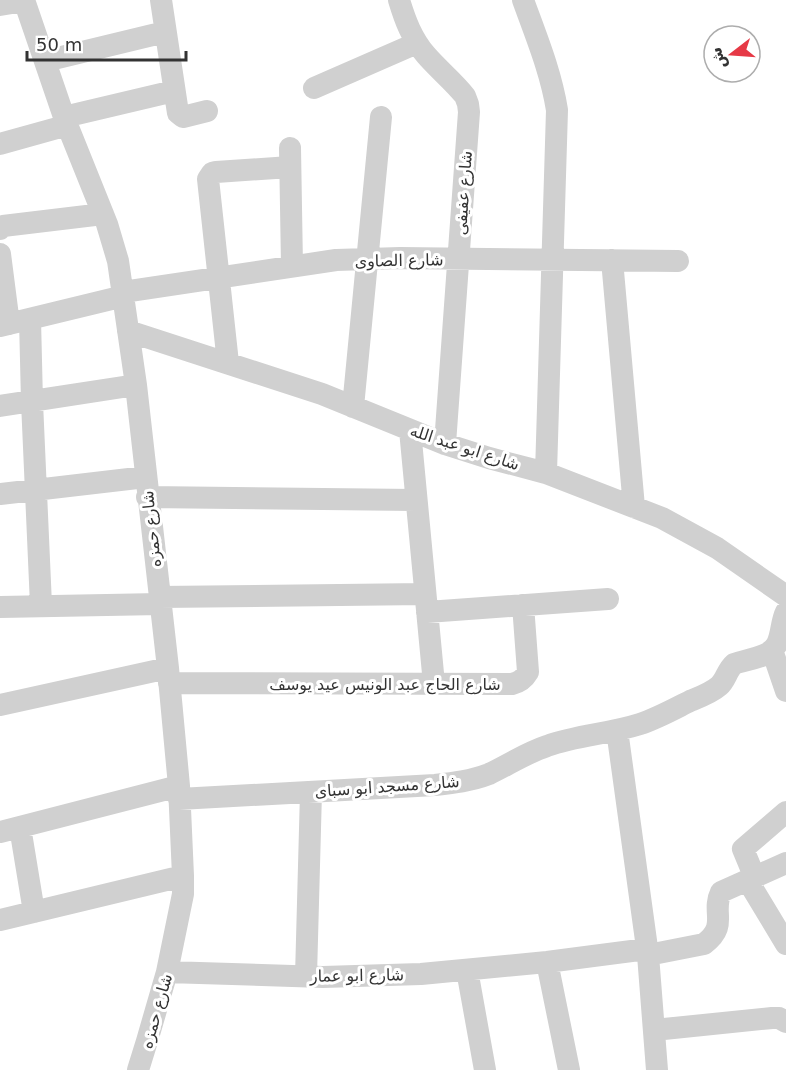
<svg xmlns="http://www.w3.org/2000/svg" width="786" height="1070" font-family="'DejaVu Sans',Vazirmatn,sans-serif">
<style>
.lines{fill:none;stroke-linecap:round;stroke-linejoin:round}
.street{stroke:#d0d0d0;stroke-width:22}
.labels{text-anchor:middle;stroke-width:6;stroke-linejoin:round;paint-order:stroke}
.street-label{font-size:16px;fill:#333;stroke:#fff}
</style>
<rect width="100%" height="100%" fill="#fff"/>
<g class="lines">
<path class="street" d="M24 0 64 117 107 224 118 261 136 385 168 668 179 786 183 876V894L167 972 147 1041 138 1070
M161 0 178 113 183 117 207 111
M399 0C405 20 412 39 426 55 438 69 453 81 465 96L468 104 469 112 445 444
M523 0C536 36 551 72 557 110L546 473
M0 5 24 1
M45 61 165 32
M314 88 417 43
M64 117 174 91
M0 144 68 125
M290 148 292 266
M0 229 3 226 103 214
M0 254 9 324
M612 260 634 507
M123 292 336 260 400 258 678 261
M30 319 32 402 41 605
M0 326 124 296
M128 331 322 394 445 444 489 458 546 473 662 518 717 548 786 596
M228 363 208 179 212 173 216 172 290 167
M0 406 136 385
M353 407 381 117
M410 430 434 684
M0 494 146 477
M147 497 415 500
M159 597 425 594
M0 607 160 604
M427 612 608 599
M772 650 786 691
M169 683 512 684C520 682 524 679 528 672L523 605
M0 705 168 668
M617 730 648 955 657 1070
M179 799 435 785C453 783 471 781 489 774 508 765 526 753 547 746 577 735 609 734 640 724 658 718 674 709 690 701 700 697 711 693 719 686 726 680 727 670 734 664 747 659 770 658 777 644 782 634 781 622 786 612
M20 827 34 912
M0 832 179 786
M755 878 743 849 786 812
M748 881 786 944
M0 920 183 876
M648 955 704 944C729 925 711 913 721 892L786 863
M547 962 569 1070
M467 970 485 1070
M167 972 323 977 421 974 547 962 647 949
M306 976 311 792
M654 1030 772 1018H779L786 1022"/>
</g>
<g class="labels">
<g class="street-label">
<text transform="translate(463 193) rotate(-86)" y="6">شارع عفيفى</text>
<text transform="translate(399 260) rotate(-1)" y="6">شارع الصاوى</text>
<text transform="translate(465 447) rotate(18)" y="6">شارع ابو عبد الله</text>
<text transform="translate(151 529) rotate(-96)" y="6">شارع حمزه</text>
<text x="385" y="690">شارع الحاج عبد الونيس عيد يوسف</text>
<text transform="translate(387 786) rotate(-4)" y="6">شارع مسجد ابو سباى</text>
<text transform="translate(357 975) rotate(-1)" y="6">شارع ابو عمار</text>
<text transform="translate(156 1011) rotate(-74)" y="6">شارع حمزه</text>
</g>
</g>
<g transform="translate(732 54) rotate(253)"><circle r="28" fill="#ffffff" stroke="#adadad" stroke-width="1.5"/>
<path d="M0-4.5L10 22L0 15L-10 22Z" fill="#e63946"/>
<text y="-9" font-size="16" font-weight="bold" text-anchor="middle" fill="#333333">ش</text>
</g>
<path d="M27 51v9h159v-9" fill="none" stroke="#333333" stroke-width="3"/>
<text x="36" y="51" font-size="18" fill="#333333" stroke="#ffffff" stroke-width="4.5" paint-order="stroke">50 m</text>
</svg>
